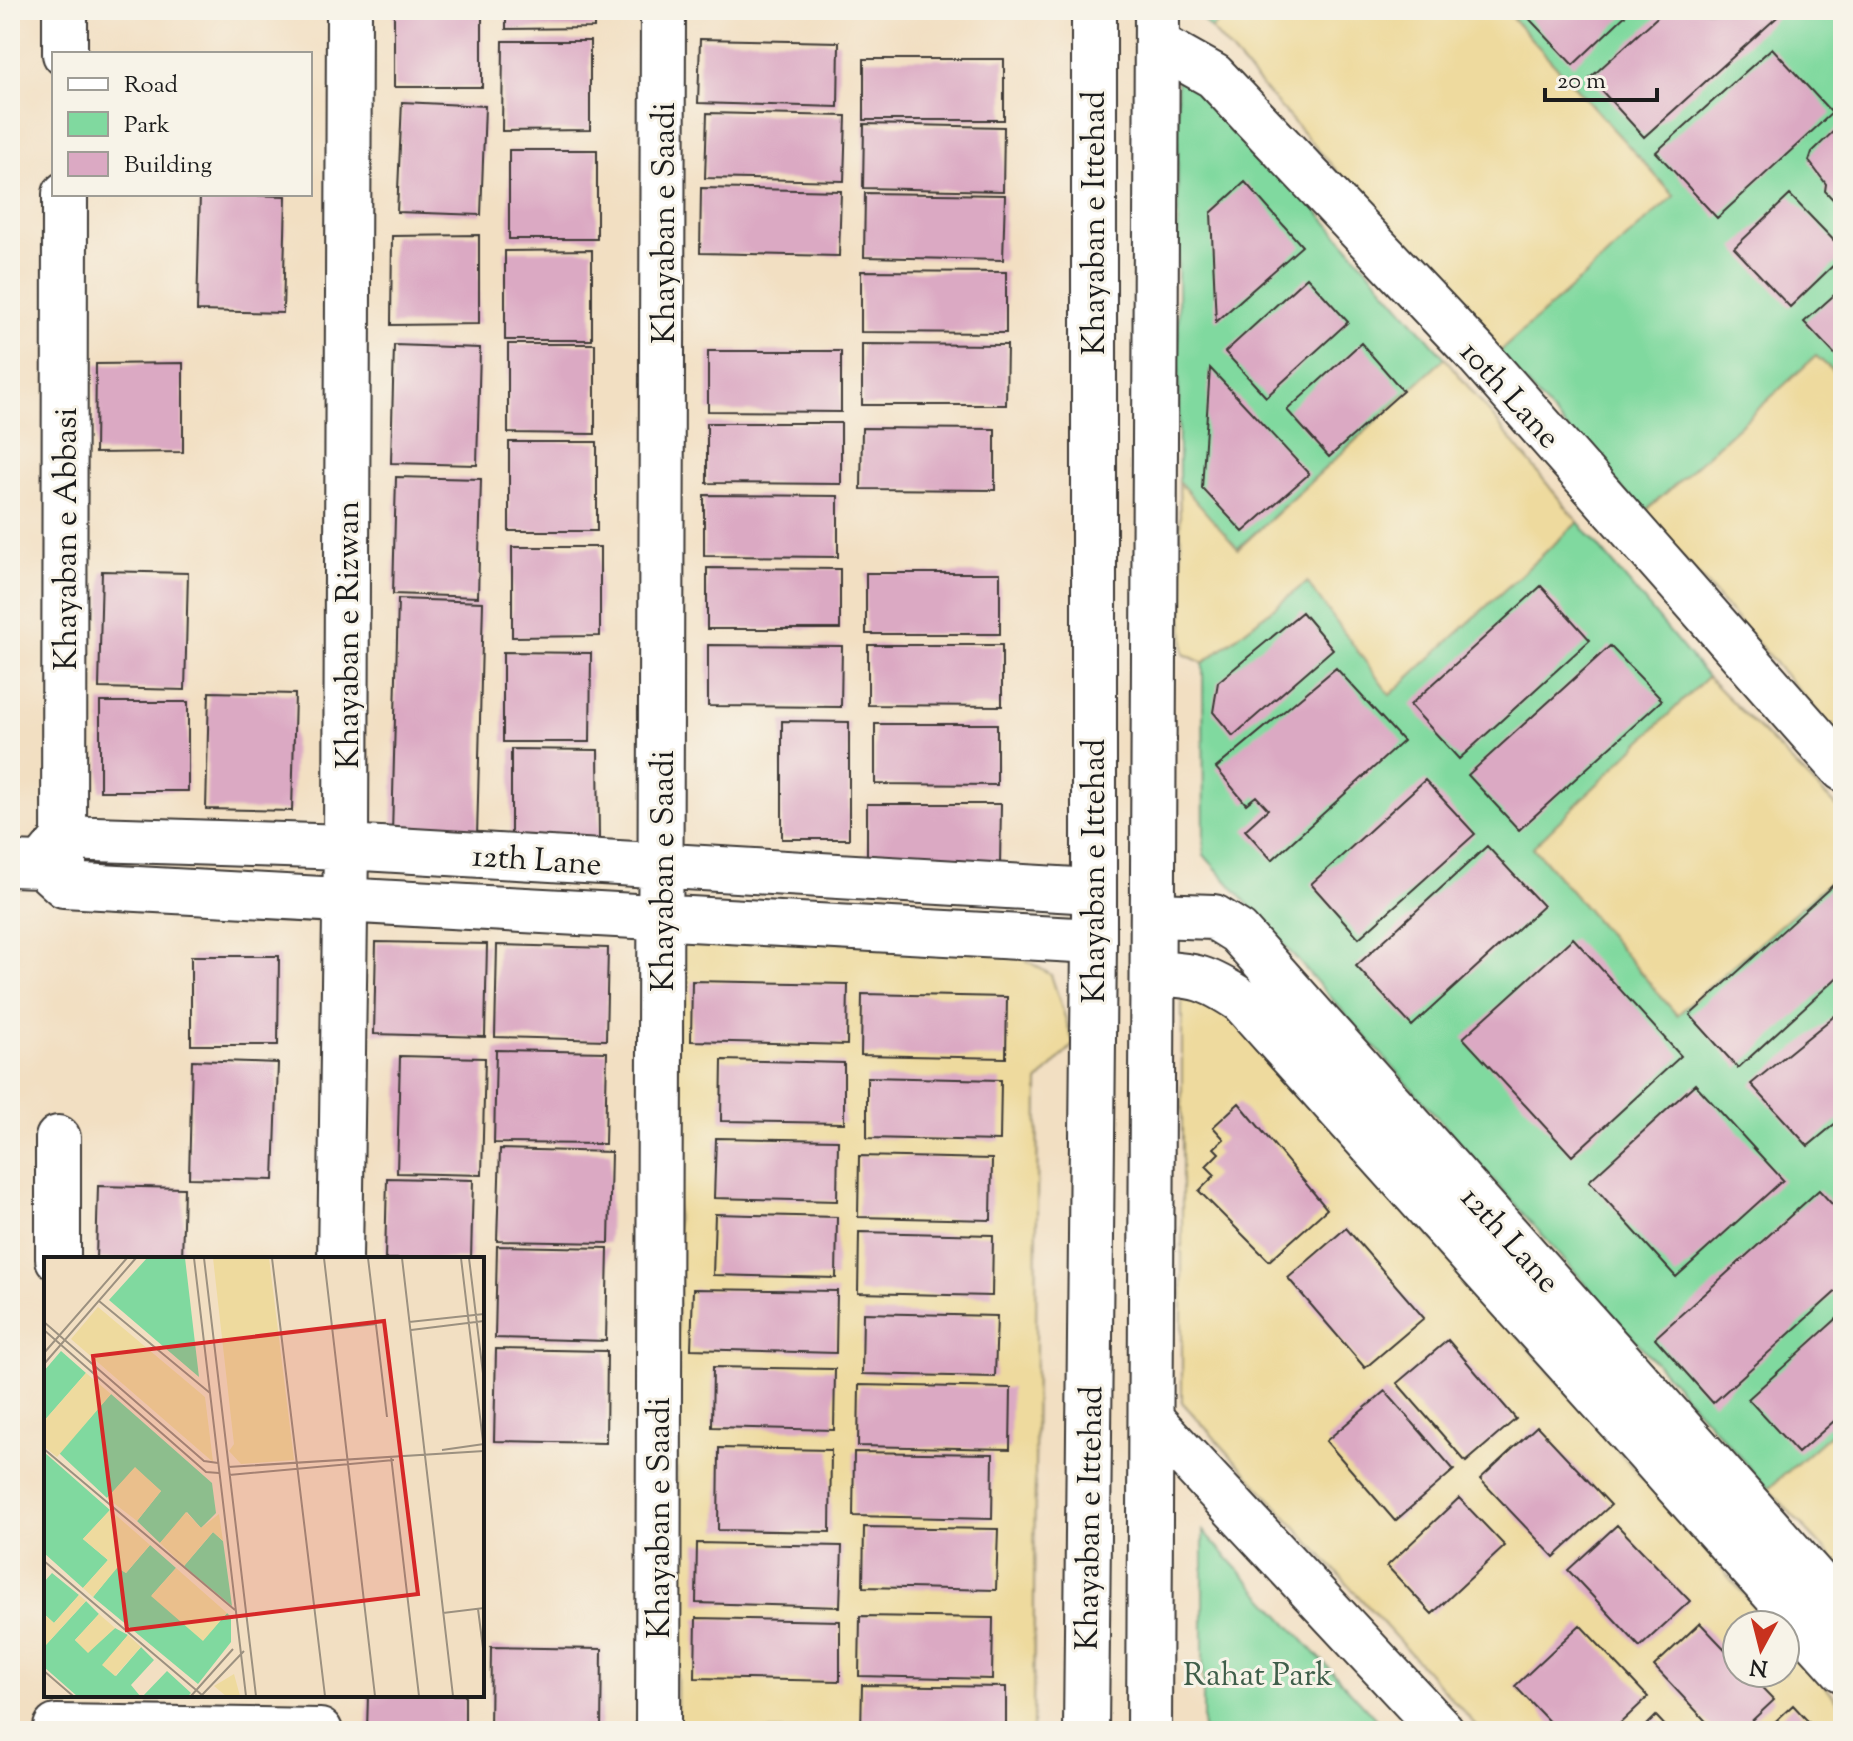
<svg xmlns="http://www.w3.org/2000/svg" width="1853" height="1741" font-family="'Sorts Mill Goudy',serif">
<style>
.green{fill:#80d99f;stroke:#4e7a5e;stroke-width:2}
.sand{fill:#eeda9e;stroke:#857b5d;stroke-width:2}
.building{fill:#dba9c3}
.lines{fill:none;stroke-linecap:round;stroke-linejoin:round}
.minor-casing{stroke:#3c3935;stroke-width:48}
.major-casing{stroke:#3c3935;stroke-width:48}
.minor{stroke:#fff;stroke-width:44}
.major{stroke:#fff;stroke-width:44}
.labels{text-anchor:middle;stroke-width:6;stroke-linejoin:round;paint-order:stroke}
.street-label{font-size:32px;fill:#1c1c1c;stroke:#f7f3e8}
.park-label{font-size:32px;fill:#3f5e4a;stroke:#f7f3e8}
.inset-road{fill:none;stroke:#9c9180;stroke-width:2}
.view{fill:#d62828;fill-opacity:0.15;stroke:#d62828;stroke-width:4}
.inset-edge{fill:none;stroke:#1c1c1c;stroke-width:4}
</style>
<rect width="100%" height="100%" fill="#f7f3e8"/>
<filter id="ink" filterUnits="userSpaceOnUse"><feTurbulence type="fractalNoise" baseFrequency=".0125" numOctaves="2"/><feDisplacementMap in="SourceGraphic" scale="16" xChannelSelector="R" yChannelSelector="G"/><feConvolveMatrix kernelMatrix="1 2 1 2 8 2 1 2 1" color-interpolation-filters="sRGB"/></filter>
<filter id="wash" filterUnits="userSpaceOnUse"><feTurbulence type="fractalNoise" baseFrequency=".006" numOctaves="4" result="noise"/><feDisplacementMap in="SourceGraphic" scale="32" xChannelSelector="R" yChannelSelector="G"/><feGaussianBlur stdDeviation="1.8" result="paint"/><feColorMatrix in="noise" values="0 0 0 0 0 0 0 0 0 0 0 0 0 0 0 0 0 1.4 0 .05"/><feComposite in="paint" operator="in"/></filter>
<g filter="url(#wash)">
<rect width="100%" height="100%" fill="#f2dfc2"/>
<path class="green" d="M1194 10H1232L1211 29Z
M1505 10H1836L1843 17V380L1816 356 1644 513 1498 353 1674 196Z
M1177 68 1216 94 1445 358 1237 549 1179 482Z
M1578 522 1707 677 1533 847 1677 1015 1843 870V1423L1768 1489 1204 855 1203 663 1307 582 1390 695Z
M1203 1531 1387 1731H1203Z"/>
<path class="sand" d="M1232 10H1505L1674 196 1498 353 1211 29Z
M1816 356 1843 380V741L1644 513Z
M1445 358 1578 522 1390 695 1307 582 1203 663 1184 654 1179 482 1238 549Z
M1707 677 1843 813V870L1677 1015 1533 847Z
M676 935 1009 950 1051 975 1074 1044 1038 1082 1033 1731H677Z
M1182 989 1229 1007 1771 1625H1737V1673H1785V1641L1843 1707V1731H1481L1182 1402Z
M1843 1423V1569L1768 1489Z"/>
<g id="blocks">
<path class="building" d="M394 10H482V87H394Z
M506 10H594V28L506 29Z
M1521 10H1631L1573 65Z
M1665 10H1785L1644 137 1590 78Z
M700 39 839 42 838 107 698 103Z
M503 41H590V130L502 131Z
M1772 48 1832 113 1717 218 1656 152Z
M864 59H1004V120H864Z
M402 102 485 106 481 215 397 212Z
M707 113 846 116 844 181 705 178Z
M1843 122V210L1825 191 1826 184 1809 161 1812 152Z
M864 124 1004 127 1003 191 863 188Z
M509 150H597V239H509Z
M1245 182 1302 246 1216 322 1211 213Z
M701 188 841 191 839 256 700 253Z
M865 193 1005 195 1003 260 864 257Z
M200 194 286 196 283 313 197 311Z
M1790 195 1843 250V256L1790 307 1734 248Z
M479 235V324L391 325 392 236Z
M592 250V340H505V251Z
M861 271 1006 272V333L861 332Z
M1307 277 1348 322 1266 397 1225 352Z
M1843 287V363L1804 322Z
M1361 343 1403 391 1329 457 1287 410Z
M508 344H595V434L508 433Z
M862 344 1007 345 1006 405H862Z
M394 345 480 348 477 465 391 463Z
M708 351H841V412L708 411Z
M183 363V452L95 453 96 364Z
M1210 368 1309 474 1243 532 1202 488Z
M707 423H841V484L707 483Z
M862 428 995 429V490L861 489Z
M509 442H597V531H509Z
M396 477 481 479 478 597 393 594Z
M704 495 838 496V557L704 556Z
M512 547H600V636L512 637Z
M707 568 840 569V629H707Z
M102 571 188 573 185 690 99 688Z
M866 573H1000V634H866Z
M1541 586 1590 640 1459 759 1410 705Z
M398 599 483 602 477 837 392 835Z
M1302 612 1333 649 1233 736 1213 712 1218 682Z
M708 645 842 646 841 707 708 706Z
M868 645H1002V706L868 705Z
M1610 646 1662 700 1519 830 1468 775Z
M503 652 591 653 590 742H503Z
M1336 668 1403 741 1272 860 1245 830 1268 809 1256 796 1246 804 1216 768Z
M209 692 295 694 292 811 206 809Z
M100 702H188V791H100Z
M782 721 849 722V839H782Z
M875 724H997V785L875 784Z
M511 749 598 750 599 839H511Z
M1425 780 1475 834 1359 938 1311 884Z
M867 804H1001L1000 865H867Z
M1487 846 1543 906 1412 1026 1356 966Z
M1843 876V972L1738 1068 1690 1015Z
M1573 938 1681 1056 1572 1156 1463 1038Z
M376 942 487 944 485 1037 374 1034Z
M497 945 608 948 606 1040 495 1037Z
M191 956H279L278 1045H191Z
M692 981 848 984 847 1045 691 1041Z
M862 994 1007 997 1006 1058 861 1055Z
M1843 1009V1117L1808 1146 1751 1084Z
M496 1050 607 1052 605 1144 494 1143Z
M400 1056 485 1058 482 1175 397 1173Z
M192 1060 278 1063 274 1180 189 1178Z
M722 1060 844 1063V1123L721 1121Z
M867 1077 1001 1080 1000 1141 867 1138Z
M1695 1084 1783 1180 1676 1277 1589 1181Z
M1239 1103 1327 1209 1269 1261 1199 1191 1215 1175 1206 1166 1219 1153 1214 1148 1224 1139 1213 1127Z
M716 1138 838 1140 837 1201 714 1198Z
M500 1149 611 1152 609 1243 497 1241Z
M859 1156 992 1159 991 1220 858 1217Z
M387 1178 473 1180 471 1259H385Z
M98 1186 184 1188 182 1259H96Z
M1819 1190 1843 1216V1285L1713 1403 1655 1338Z
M715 1214 837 1217 836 1278 713 1275Z
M1346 1228 1424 1318 1365 1368 1288 1278Z
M859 1232 993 1235 992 1296 858 1293Z
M497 1246 608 1248 606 1341 495 1338Z
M693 1289 837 1291 836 1353 691 1349Z
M863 1313 997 1316 995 1377 862 1374Z
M1843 1313V1413L1798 1453 1748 1399Z
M1448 1340 1516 1419 1466 1462 1397 1383Z
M496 1349 607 1351 606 1443 494 1441Z
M713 1367 835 1369 834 1430 712 1427Z
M859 1385 1011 1388 1010 1449 858 1446Z
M1385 1391 1454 1470 1395 1521 1326 1441Z
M1537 1426 1611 1505 1554 1557 1480 1479Z
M719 1448 831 1450 830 1532 718 1530Z
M854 1452 993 1454 992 1519 853 1516Z
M1459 1498 1505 1546 1432 1614 1387 1566Z
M1617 1525 1690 1601 1640 1647 1568 1570Z
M864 1527 998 1529 996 1590 863 1587Z
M697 1543 842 1546 840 1607 696 1603Z
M860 1616 993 1618 992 1679 859 1676Z
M696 1618 840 1621V1681L695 1678Z
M1700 1623 1737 1662V1673H1748L1774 1700 1741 1731H1715L1654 1666Z
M1580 1625 1648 1697 1612 1731H1558L1515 1686Z
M491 1647 602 1649 601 1731H490Z
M862 1685 1006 1687V1731H861Z
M368 1695H465V1731H367Z
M1793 1705 1817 1731H1765Z
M1656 1716 1670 1731H1641Z"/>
</g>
</g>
<g filter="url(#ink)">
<use href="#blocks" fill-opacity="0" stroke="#3c3935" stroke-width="2"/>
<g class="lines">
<g class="minor-casing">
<path id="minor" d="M1157 44 1214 76 1478 355 1843 769
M65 54V10
M10 864 42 865 64 885 1094 941
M42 865 64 838 346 847 1093 891
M64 868 65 194
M1154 915 1214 917 1238 932 1843 1611
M1153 974C1194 974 1208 978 1242 1001L1843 1670
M58 1259V1138
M340 1259 346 847 349 10
M1151 1419 1442 1731
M56 1727 320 1731
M658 1731 663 10"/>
</g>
<g class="major-casing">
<path id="major" d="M1086 1731 1094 941V10
M1149 1731 1157 10"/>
</g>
<use href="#minor" class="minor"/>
<use href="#major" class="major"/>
</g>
</g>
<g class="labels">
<g class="street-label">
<text transform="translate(663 223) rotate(-90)" y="11">Khayaban e Saadi</text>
<text transform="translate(1093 223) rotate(-90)" y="11">Khayaban e Ittehad</text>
<text transform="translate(1511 394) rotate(48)" y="11">10th Lane</text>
<text transform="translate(65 539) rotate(-90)" y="11">Khayaban e Abbasi</text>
<text transform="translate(347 635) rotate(-90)" y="11">Khayaban e Rizwan</text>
<text transform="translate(537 859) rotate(4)" y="11">12th Lane</text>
<text transform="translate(662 871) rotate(-90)" y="11">Khayaban e Saadi</text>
<text transform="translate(1093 871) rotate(-90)" y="11">Khayaban e Ittehad</text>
<text transform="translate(1511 1239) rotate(48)" y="11">12th Lane</text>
<text transform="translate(658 1518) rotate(-90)" y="11">Khayaban e Saadi</text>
<text transform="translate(1088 1518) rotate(-89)" y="11">Khayaban e Ittehad</text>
</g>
<g class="park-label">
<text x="1258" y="1685">Rahat Park</text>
</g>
</g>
<g transform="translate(44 1257)">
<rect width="440" height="440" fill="#f2dfc2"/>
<path d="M103 1H141L155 120 65 43ZM17 94 42 116 0 164V114ZM67 137 168 226 172 256 157 271 143 255 116 286 93 264 117 234 91 211 63 241 15 196ZM0 195 66 253 39 282 64 303 39 331 0 296ZM169 275 179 284 188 349 140 309ZM106 288 132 311 108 338 159 383 183 356 187 360V385L154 427 49 340 73 310 82 316ZM8 316 35 338 10 366 0 357V325ZM42 344 55 357 31 383 44 395 71 371 84 378 59 408 72 419 97 390 110 403 87 428 96 439H33L0 410V390ZM123 414 147 436 144 439H99Z" fill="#80d99f"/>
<path d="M169 1H225L250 203 197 207 185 194 190 187ZM54 50 161 140 169 205 27 82ZM42 116 67 137 13 200 2 191 0 164ZM91 210 117 234 93 264 63 241ZM66 253 106 288 82 316 73 311 49 340 39 331 64 303 39 282ZM142 255 157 271 175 257 179 284 169 275 140 309 116 286ZM132 311 183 356 159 384 107 339ZM35 338 42 344 0 390V357L10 366ZM55 357 71 371 44 396 31 383ZM84 378 97 390 71 419 58 408ZM190 417 196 439H182L170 429Z" fill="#eeda9e"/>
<path class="inset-road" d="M150 1 202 439M160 1 212 439M228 1 281 439M280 1 331 439M324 1 343 160M358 1 409 439M417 1 440 193M425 1 440 125M55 44 166 136M0 65 160 204 174 206M365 65 440 57M288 72 332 67M0 73 162 215 175 216M367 73 440 64M0 96 83 1M0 107 92 1M0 192 191 353M398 193 440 187M347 199 375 439M184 210 440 194M185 218 350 203M0 304 158 438M434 352 440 399M399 356 440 351M0 414 29 439M147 439 189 392M157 439 200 394"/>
<path class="view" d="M340 64 374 337 83 373 49 99Z"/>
<rect width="440" height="440" class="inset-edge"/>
</g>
<rect width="1853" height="1741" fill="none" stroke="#f7f3e8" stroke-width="40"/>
<rect x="52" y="52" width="260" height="144" fill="#f7f3e8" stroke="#9f9d96" stroke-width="2"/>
<rect x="68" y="78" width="40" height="12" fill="#ffffff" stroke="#9f9d96" stroke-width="2"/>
<text x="124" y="92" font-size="24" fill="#1c1c1c">Road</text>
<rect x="68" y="112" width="40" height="24" fill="#80d99f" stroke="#9f9d96" stroke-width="2"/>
<text x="124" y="132" font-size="24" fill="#1c1c1c">Park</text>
<rect x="68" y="152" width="40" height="24" fill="#dba9c3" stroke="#9f9d96" stroke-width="2"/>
<text x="124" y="172" font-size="24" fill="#1c1c1c">Building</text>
<g transform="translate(1761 1649) rotate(187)"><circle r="38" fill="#f7f3e8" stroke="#9f9d96" stroke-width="2"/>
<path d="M0-6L14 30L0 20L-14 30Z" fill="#c8321e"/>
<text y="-12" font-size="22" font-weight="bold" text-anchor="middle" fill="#1c1c1c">N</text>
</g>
<path d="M1545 88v12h112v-12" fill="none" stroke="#1c1c1c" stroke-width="4"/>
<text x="1557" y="88" font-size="24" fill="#1c1c1c" stroke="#f7f3e8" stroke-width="6" paint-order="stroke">20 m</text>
</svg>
